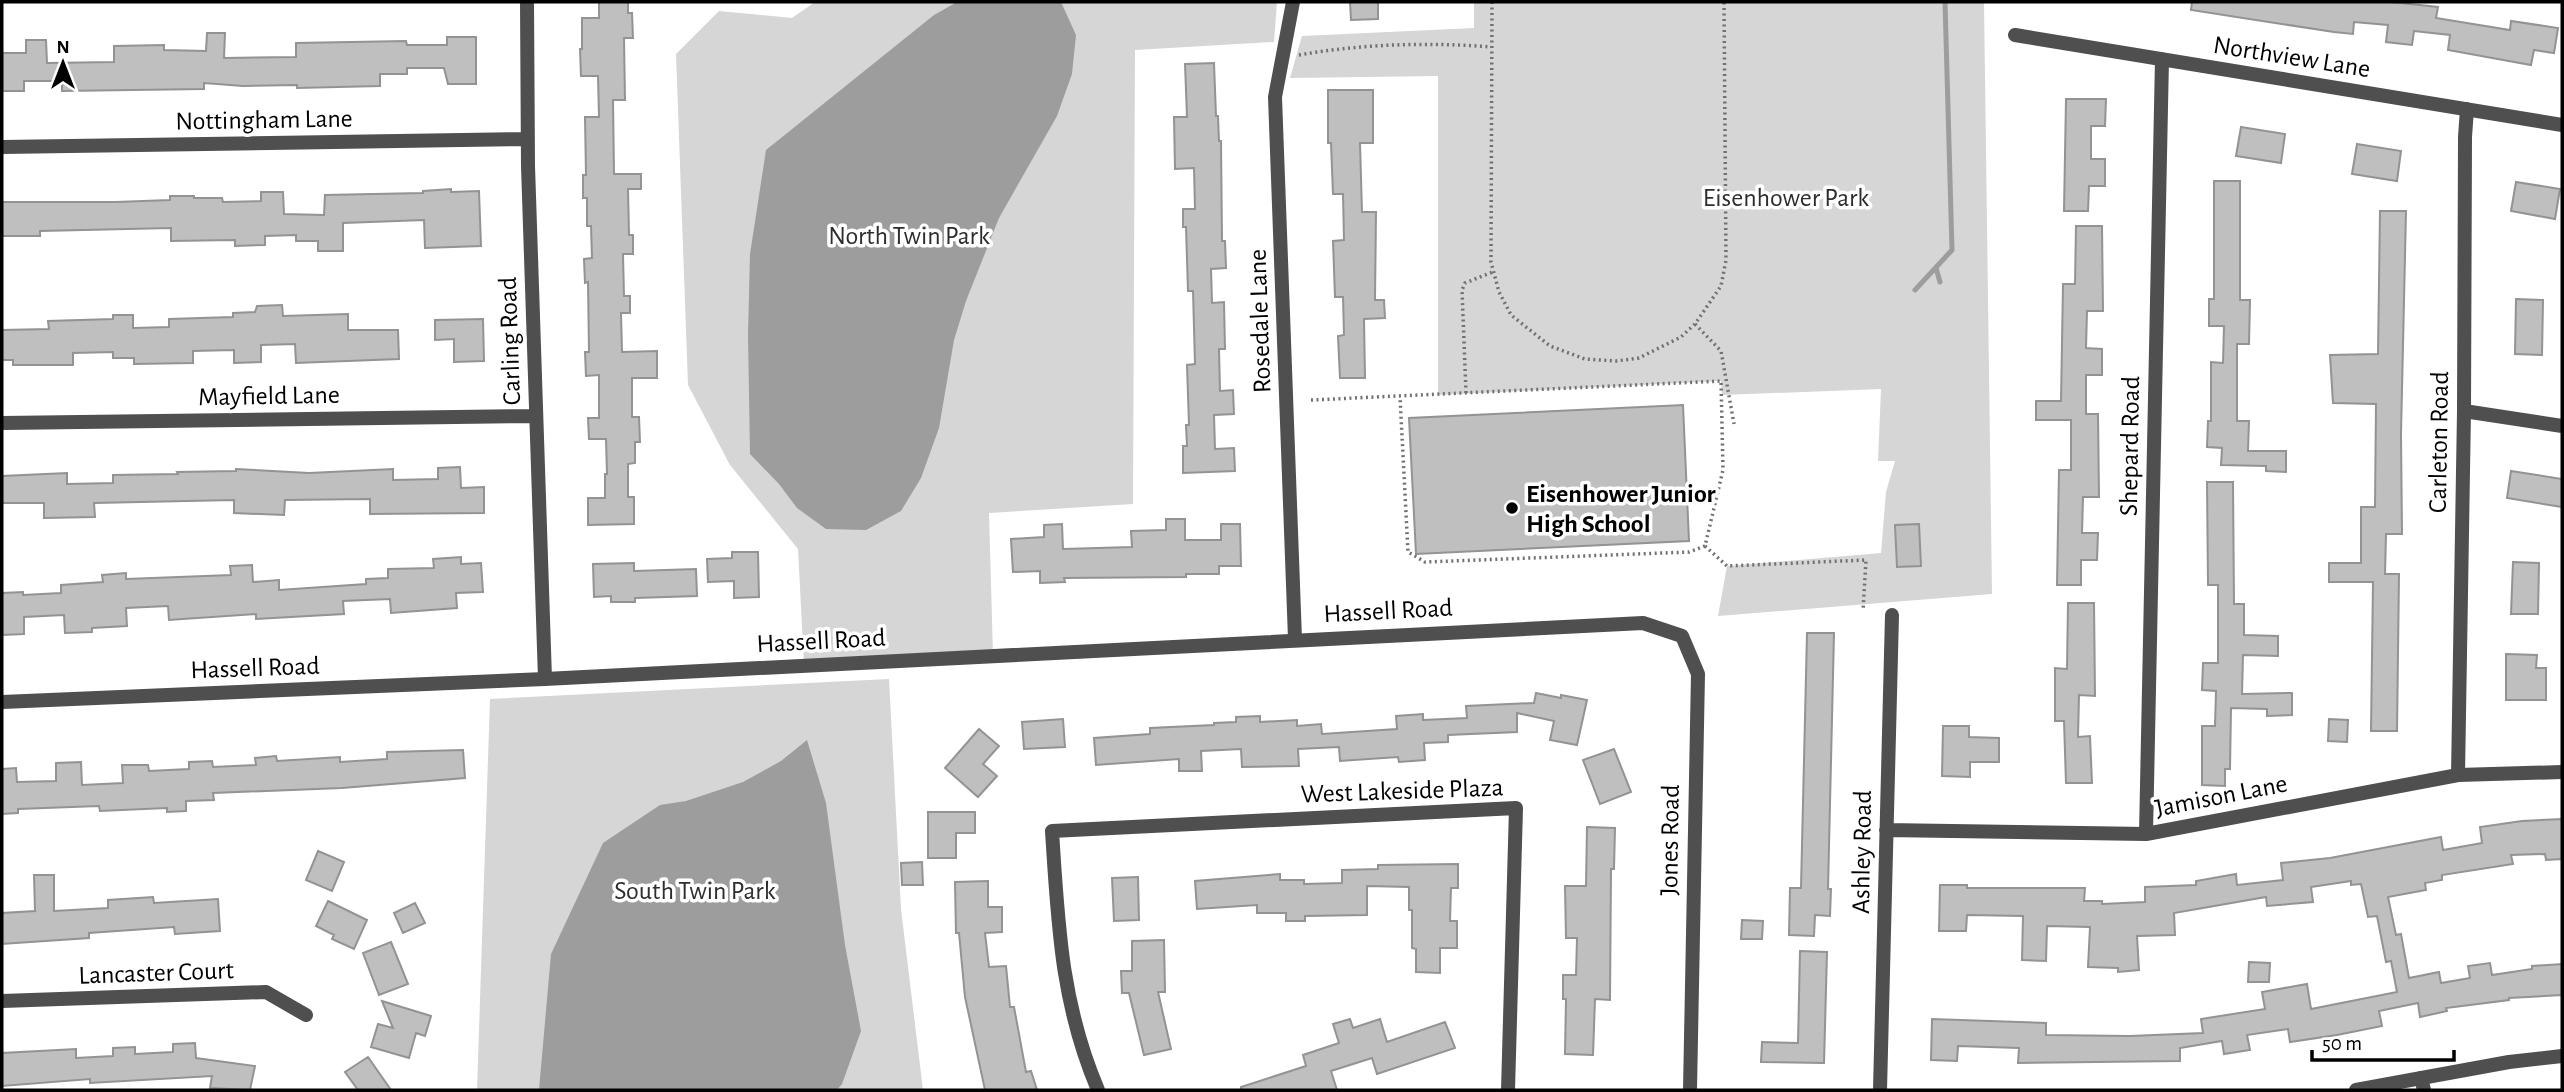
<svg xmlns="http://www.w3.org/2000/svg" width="2564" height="1092" font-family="'Alegreya Sans',sans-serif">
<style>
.green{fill:#d6d6d6}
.water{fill:#9d9d9d}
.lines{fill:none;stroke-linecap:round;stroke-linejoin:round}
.stream{stroke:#9d9d9d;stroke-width:5}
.building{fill:#bfbfbf;stroke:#939393;stroke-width:2}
.path{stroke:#717171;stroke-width:3.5;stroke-dasharray:2 3.5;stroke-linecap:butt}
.minor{stroke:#4f4f4f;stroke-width:14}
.tertiary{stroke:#4f4f4f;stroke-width:14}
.poi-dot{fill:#000;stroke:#fff;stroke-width:2.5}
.labels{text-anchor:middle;stroke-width:7;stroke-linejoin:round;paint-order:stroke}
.street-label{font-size:26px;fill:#000;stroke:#fff}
.park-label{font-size:26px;fill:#2d2d2d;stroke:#fff}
.poi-label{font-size:26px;font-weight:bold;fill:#000;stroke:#fff;text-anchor:start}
</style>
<rect width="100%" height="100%" fill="#fff"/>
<path class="green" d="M815 2H1277L1274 42 1135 50 1133 504 989 513 993 655 804 665 798 549 730 465 688 385 676 54 719 11 792 18Z
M1474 2H1984L1992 594 1718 616 1727 566 1881 553 1886 492 1895 461H1878L1881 389 1722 395 1721 381 1438 395V76L1290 78 1302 36 1474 28Z
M889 679 901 909 923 1090H477L490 699Z"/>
<path class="water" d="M957 2H1061L1076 35 1072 74 1057 116 999 218 966 301 954 340 939 428 921 478 901 511 866 530 826 529 797 508 779 484 750 454 748 334 750 254 766 150 934 15Z
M807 740 826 803 845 945 861 1031 842 1084 837 1090H539L551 954 603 843 660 805 686 801 743 782 781 761Z"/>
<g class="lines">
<path class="stream" d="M1936 268 1940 282
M1915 290 1952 250 1945 2"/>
</g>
<path class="building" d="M599 2H628V13H632L633 38H624L625 100H613L614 174H641V189H628L629 235H633V254H623L624 296H630V313H621L622 352 657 351V378H632V417H639L640 442H635V463L628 464V497H634V524L588 525V498H605V474H607L606 439H589L588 418H599V375L586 376 585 352H589L588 282 585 283 584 259 592 258 591 226H587V198H583V175H586L585 117H599L598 76H581L580 49H582V18H599Z
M1350 2H1378V19L1351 20Z
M2192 2H2391L2438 7 2436 18 2510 30 2511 21 2558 28 2554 53 2534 50 2531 65 2448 50 2450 35 2414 31 2412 45 2386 42 2388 25 2354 22 2353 34 2334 32 2191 10Z
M207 33H225L224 58 296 57V43L406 41 407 45H447V37H476V84H448L444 68H407V74H380V86L297 88V85L243 86 204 83V89L62 91V81H24V91H2V53H26V40H46L47 63 114 62V46L164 45V50L206 51Z
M1214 63 1216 116H1218L1219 141H1221L1222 241H1225L1226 268 1211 269 1212 303 1224 302 1225 349H1219L1220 391 1233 390 1234 414 1214 415 1215 449 1234 448 1235 471 1183 473V446H1187L1186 425H1189L1187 365 1195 364 1193 291H1188L1186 227H1183V209H1195L1194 168 1175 169 1174 117H1187L1185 64Z
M1328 90H1373V143H1360L1362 212H1376L1375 300H1384L1385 318 1364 319 1365 378H1340L1338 336 1344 335 1343 297H1335L1333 241 1344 240 1343 194H1333L1331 143H1328Z
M2066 99H2106L2105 126H2091V159H2105V186H2089L2088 211H2064Z
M2241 127 2285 134 2281 163 2236 156Z
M2357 144 2401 151 2397 181 2352 174Z
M2214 181H2240V300H2250L2249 344H2237V421H2249L2248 451H2286V472L2266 471V466L2221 465 2222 448 2207 447 2208 421H2211V362L2223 363 2224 326H2209V299H2214Z
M2516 182 2560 189 2555 219 2511 211Z
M451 189V192L479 191 481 246 425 248 424 220 343 223V251H318V241H296V235L265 236V245L235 246V240L171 241V228L40 231V236H2V202H116L170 200V196H194V198H222L223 202 261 201V192H283L284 214 324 215 325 195 423 193V191Z
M2380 211H2406L2401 434 2402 534H2386L2385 574H2399L2397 731H2371L2373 582H2329V563H2361V507H2375L2376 404 2333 403 2330 355 2378 354Z
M2076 226H2102L2103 311H2087L2086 348 2102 349V375H2086V414H2098L2099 497H2083L2082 533H2098L2097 560H2081V585H2057L2059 470H2071V420H2036V401H2061L2063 284H2075Z
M2516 299 2543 300 2542 355 2515 354Z
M282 305 283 316 348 314V330H398L399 359 296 363 295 344 261 345V362L234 363V350L193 351V363L134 364V358H113V352L73 353V365H13V360H2V330L49 329 48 321 113 319V315H133V328L169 327V319L233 317V313L255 312 257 306Z
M483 319 484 361 454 362V339L435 340V320Z
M1683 405 1689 541 1416 554 1409 418Z
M460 467 461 488 484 487V513L370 514V499L285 500 284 515 234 513V500L94 503 95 517 44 518V503H2V476L67 473V484L113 483V475L178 474 177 472 236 471V469L309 473 393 469V480L438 479V468Z
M2511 471 2562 479V507L2507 498Z
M2207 482H2233L2234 604H2244V635L2278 636V656L2243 655 2242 694 2292 693V715L2267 716V709L2231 708 2230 769H2225V786L2202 785V726H2215L2216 691 2202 690 2203 663H2218V585H2208Z
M1166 519H1185V540H1221V524H1240L1241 566H1219V574H1186V577L1064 578 1065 582 1040 583V571L1013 572 1011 539 1044 537V525L1062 524 1063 549 1132 547 1131 531 1166 530Z
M1919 524 1921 566 1897 567 1895 525Z
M732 552H758L759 597 734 598V581L708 582 707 559 732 558Z
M461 557V564L481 563 483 592 456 593 457 608 391 613 390 599 343 601 344 614 256 619V614L169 620 168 606 126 608 127 626 92 628V632L65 633 64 615 24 617V634L2 635V593L23 592V595L61 593V585L103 582 102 575 126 573V579L231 575 230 566 252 565 253 582 279 580V590L366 584V579L388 578V569L434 568 433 559Z
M2513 562 2539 563 2538 614H2511Z
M634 563V571L696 569 697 596 635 598V602H611V596L594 597 593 564Z
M2068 603H2094L2095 696 2079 695 2078 737 2090 736 2092 783H2066L2064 721H2055V668L2067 669Z
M1807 633H1834L1828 889H1831L1830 916 1815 915 1814 936 1789 935 1790 888H1801Z
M2506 654 2537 655 2536 668H2546V700H2506Z
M1536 693 1561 698V695L1587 700 1577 745 1550 740 1554 721 1517 713V732L1448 735V742L1424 743 1425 760 1399 762 1398 757 1340 761 1339 747 1298 749 1299 766 1242 767 1241 749 1201 751 1202 771H1179V759L1096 765 1094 738 1150 734V728L1214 725V723L1236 722V717L1260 716V722L1297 720V726L1321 724 1322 734 1397 729 1396 716 1423 714V720L1467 718 1466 706 1534 703Z
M1063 719 1065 747 1024 749 1022 722Z
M2329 719 2348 720 2347 742 2328 741Z
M1943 726H1969V737L1999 738V762H1970V777L1942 776Z
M979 729 999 746 983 764 997 776 978 797 945 768Z
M1614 749 1631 792 1600 804 1583 760Z
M463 750 465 778 342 788 213 793 214 800 186 801V811L167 812V808L100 811 99 806 18 809V813L2 814V769L16 768 17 782 56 781V763L81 762 82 785 123 783 122 765H148L149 771 189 769V762L212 761 213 767 256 765 255 758 276 756 277 761 340 757V762L387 759V752Z
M928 812H975V833H956V858H928Z
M2562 819V859L2546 860 2545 854 2511 855 2513 864 2442 875V880L2425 883 2426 890 2388 897 2396 935 2401 934 2409 978 2439 972 2441 983 2470 978 2468 966 2490 963 2492 975 2532 969V966L2562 964V995L2509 998V1000L2446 1008 2447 1011 2420 1017 2418 1003 2379 1011 2382 1026 2337 1035 2290 1042 2288 1029 2247 1035 2250 1050 2224 1054 2222 1041 2180 1048V1061L2018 1063 2019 1048 1958 1046 1957 1061 1931 1060 1932 1019 2046 1023V1035L2130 1036 2203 1033 2201 1019 2265 1009 2262 992 2307 984 2311 1009 2397 992 2391 961 2386 962 2377 916 2368 917 2361 884 2351 885V881L2311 887 2313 902 2267 906 2266 897 2174 913 2175 935 2137 936 2139 970 2118 972V968L2088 967 2090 927 2047 926 2046 961 2022 960 2023 916 1967 915 1966 931H1939L1940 885H1967V888H2085L2084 901H2102V904L2145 902V887L2196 885V881L2236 874 2237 885 2283 880 2281 863 2330 858 2441 837 2443 850 2482 843 2480 827 2522 821Z
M1587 827 1615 828 1614 869H1611L1610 1000 1595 999 1593 1055 1565 1054 1566 999H1563V975H1576L1577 938H1566L1565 886H1586Z
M318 851 344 862 332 891 306 880Z
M922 862 923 885H902L901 863Z
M1458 864V888H1451L1450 921H1457V948H1440V973L1416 972V949L1412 948V910H1409V887L1367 886V915L1305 916V921H1286V913H1257V905L1197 909 1195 881 1280 874V880H1304V884L1342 883V870L1378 869V865Z
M34 875H54V911L108 908V900L153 897 154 903 218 899 220 931 175 934 174 927 89 933V938L2 944V913L35 911Z
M1138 877 1139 920 1114 921 1112 878Z
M988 881V907H1002V932L985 933 989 967 1006 966 1010 1007H1014L1026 1072 1031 1071 1037 1090H985L965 997 959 933H956L955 882Z
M328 901 367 920 354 949 332 939 334 935 316 926Z
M415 903 425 923 403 933 394 913Z
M1742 920 1763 921 1762 939H1741Z
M1164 940 1165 992H1158L1171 1049 1144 1055 1129 993H1122L1121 971H1132V941Z
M391 942 408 984 379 995 363 953Z
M1800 951 1827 952 1824 1063 1761 1062 1762 1042 1798 1043Z
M2249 962 2270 963 2269 982H2248Z
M382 1001 431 1016 425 1036 416 1033 409 1058 371 1047 378 1024 393 1028Z
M1350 1019 1353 1028 1380 1019 1387 1042 1445 1022 1455 1048 1377 1074 1372 1058 1331 1071 1337 1090H1241V1087L1306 1066 1303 1055 1339 1043 1333 1024Z
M195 1043 196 1058 255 1066 250 1090 210 1088 212 1076 90 1083V1079L2 1086V1053L76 1049V1058L113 1056V1048L135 1047V1054L173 1052V1044Z
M368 1057 391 1090H358L345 1072Z"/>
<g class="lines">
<path class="path" d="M1492 2 1491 262 1499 292 1511 315 1550 346 1585 359 1616 361 1639 358 1681 337 1695 324 1721 286 1726 260 1724 2
M1299 55C1361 44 1428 42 1491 47
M1695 324 1721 351 1734 424
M1466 393 1462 290 1465 283 1493 272
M1311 400 1721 381 1723 470 1705 546 1689 552 1425 562 1408 552 1400 397
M1705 546 1727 566 1866 560 1863 611"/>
<path class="minor" d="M527 2 528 166 545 679
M1293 2 1275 97 1295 639
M2015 35 2562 125
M2 147 528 139
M2464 411 2562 426
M2 423 536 416
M2458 775 2464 411 2465 137 2467 109
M1886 830 2146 834 2458 775 2562 772
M2146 834 2162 59
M2 1001 266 992 306 1015
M2421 1078 2424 1090
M1098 1090C1061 1003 1058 924 1052 831L1516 808 1508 1090
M1880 1090 1892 615"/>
<path class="tertiary" d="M2 702 545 679 1643 623 1682 636 1698 674 1690 1090
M2356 1090 2509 1062 2562 1056"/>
</g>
<circle class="poi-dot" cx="1512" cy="508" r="7"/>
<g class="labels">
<g class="street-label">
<text transform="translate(2292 56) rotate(9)" y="9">Northview Lane</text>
<text transform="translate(264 119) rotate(-1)" y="9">Nottingham Lane</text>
<text transform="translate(1259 321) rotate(-92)" y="9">Rosedale Lane</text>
<text transform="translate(509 341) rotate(-92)" y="9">Carling Road</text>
<text transform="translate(269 395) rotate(-1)" y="9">Mayfield Lane</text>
<text transform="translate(2438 442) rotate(-89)" y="9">Carleton Road</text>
<text transform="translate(2129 446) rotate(-89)" y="9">Shepard Road</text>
<text transform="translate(1388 610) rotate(-3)" y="9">Hassell Road</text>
<text transform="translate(821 640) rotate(-3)" y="9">Hassell Road</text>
<text transform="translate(255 667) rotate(-2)" y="9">Hassell Road</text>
<text transform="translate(1402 790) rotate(-2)" y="9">West Lakeside Plaza</text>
<text transform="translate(2221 795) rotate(-11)" y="9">Jamison Lane</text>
<text transform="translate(1669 840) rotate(-89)" y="9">Jones Road</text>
<text transform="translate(1861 852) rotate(-89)" y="9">Ashley Road</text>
<text transform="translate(156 972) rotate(-2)" y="9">Lancaster Court</text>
</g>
<g class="park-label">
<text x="1786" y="206">Eisenhower Park</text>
<text x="909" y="244">North Twin Park</text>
<text x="695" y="899">South Twin Park</text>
</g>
<g class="poi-label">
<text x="1526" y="502">Eisenhower Junior<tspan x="1526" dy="30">High School</tspan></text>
</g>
</g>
<rect width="2564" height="1092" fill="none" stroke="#000000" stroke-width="7"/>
<g transform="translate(63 63)" stroke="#ffffff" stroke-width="5" paint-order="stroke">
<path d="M0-5L12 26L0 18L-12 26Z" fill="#000000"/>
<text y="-10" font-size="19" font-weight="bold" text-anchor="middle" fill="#000000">N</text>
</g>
<path d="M2312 1050v10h142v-10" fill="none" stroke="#000000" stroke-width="3.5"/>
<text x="2322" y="1050" font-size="21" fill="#000000" stroke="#ffffff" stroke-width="5" paint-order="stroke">50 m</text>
</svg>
